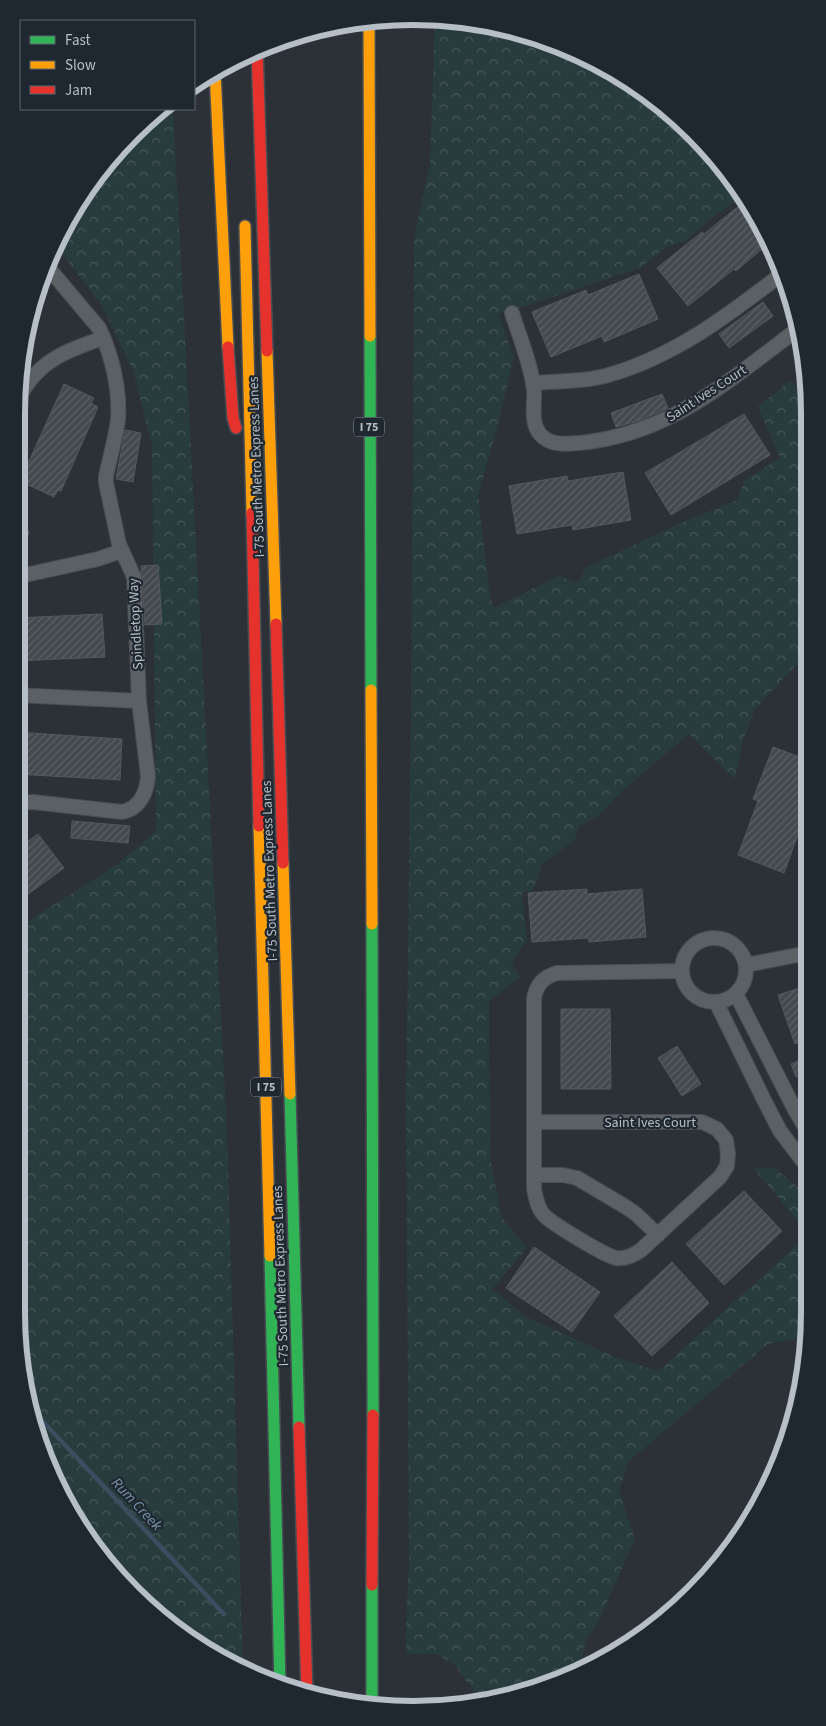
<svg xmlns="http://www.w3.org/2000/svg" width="826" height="1726" font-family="'Source Sans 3',sans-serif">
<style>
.forest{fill:url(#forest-crowns)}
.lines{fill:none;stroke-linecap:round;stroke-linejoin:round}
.stream{stroke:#3b4e5f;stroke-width:4.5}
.building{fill:url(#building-hatch);stroke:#53585f}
.street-casing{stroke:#494d52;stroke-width:16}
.fast-casing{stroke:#484d53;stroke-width:14}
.slow-casing{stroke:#484d53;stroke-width:14}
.jam-casing{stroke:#484d53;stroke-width:14}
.street{stroke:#5b6065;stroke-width:14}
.fast{stroke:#30b455;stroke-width:11}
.slow{stroke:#ff9f0a;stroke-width:11}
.jam{stroke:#e5322d;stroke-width:11}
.labels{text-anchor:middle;stroke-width:4.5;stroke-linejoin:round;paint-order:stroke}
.shield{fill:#1f2831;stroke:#89919a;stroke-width:1}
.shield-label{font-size:12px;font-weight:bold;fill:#b6bec7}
.street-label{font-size:14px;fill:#b6bec7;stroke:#1f2831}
.water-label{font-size:15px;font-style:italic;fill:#7992a8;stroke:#1f2831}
.rim{fill:none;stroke:#b6bec7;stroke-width:6}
</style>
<defs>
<pattern id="forest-crowns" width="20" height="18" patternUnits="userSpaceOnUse" patternTransform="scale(1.25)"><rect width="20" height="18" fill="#293c3d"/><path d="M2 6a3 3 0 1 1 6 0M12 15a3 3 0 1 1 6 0" fill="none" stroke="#465658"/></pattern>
<pattern id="building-hatch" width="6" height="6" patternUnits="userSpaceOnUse" patternTransform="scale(1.25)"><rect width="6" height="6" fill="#43494e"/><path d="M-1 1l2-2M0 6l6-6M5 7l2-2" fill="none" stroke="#5c6166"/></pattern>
</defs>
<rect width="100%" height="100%" fill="#2b3137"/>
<path class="forest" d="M435 18 491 24 565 47 654 98 728 171 742 196 703 225 686 241 666 247 640 268 535 303 498 314 514 357 496 432 478 496 490 596 494 608 559 576 577 583 587 567 685 521 737 500 745 480 780 458 758 406 790 381 806 395 807 653 755 709 743 740 735 779 689 734 622 791 598 816 578 827 575 840 542 864 533 890 522 893 527 939 512 963 520 977 489 1001 490 1158 502 1218 527 1248 492 1289 526 1317 615 1357 658 1371 809 1234 753 1168H775L809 1197 810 1313 807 1337 768 1344 629 1461 619 1491 635 1539 597 1624 587 1639 577 1672 475 1703 476 1695 455 1665 437 1654H406V1623L409 1562 406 1106 411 716 414 238 430 164Z
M161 109H173L227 1130 243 1670 193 1643 98 1555 37 1441 16 1313V929L116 865 156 831 152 445 133 371 102 305 55 245 83 192 133 132Z"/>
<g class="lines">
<path class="stream" d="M32 1410 224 1614"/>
</g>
<path class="building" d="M745 201 769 243 736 271 734 269 688 306 657 268 702 232 704 234Z
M639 274 658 319 604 342 602 336 551 357 532 312 586 290 588 295Z
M763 302 773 316 729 348 719 334Z
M64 384 94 398 91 403 98 407 61 491 58 490 54 497 20 481Z
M662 394 668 408 638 421 616 427 611 413Z
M744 414 770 455 671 515 645 473Z
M125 430 141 433 133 482 116 479Z
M623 472 631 520 573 530 572 525 517 534 509 486 567 476 568 481Z
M20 501 29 534 16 537V502Z
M158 565 162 624 145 625 141 566Z
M102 614 105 657 16 661V618Z
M16 732 122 739 120 780 16 774Z
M773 747 808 760V792L799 816 804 818 784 873 738 855 758 801 753 799Z
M72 821 130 826 128 843 71 838Z
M38 834 64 868 16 903V850Z
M587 889V894L642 889 646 937 589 942 588 938 532 942 528 893Z
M809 985V1039L795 1044 778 995Z
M561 1009H610L611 1089H561Z
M677 1046 701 1084 682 1096 658 1058Z
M809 1056V1071L796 1077 791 1064Z
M744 1191 782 1231 724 1285 686 1244Z
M534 1247 600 1292 572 1332 506 1288Z
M672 1262 709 1303 652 1356 614 1316Z"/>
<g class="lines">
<g class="street-casing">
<path id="street" d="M512 313C520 338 531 364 534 390 535 404 530 422 540 434 550 446 565 444 579 443 669 435 728 381 798 329
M533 383C557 381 582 382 605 376 674 357 727 316 783 273
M17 402C35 362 65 351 103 338
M16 577 98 559 121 551
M16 695 139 701
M16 803 33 802 122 812C139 809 147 793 148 776L139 701 134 577 119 544 106 483V476C110 457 116 437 118 419 120 389 112 355 99 328L45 264
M682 970a32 32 0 1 1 64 0a32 32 0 1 1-64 0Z
M746 965 808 953
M736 994 795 1110 809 1134
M716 1002 764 1100 780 1131 809 1169
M534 1122H702L717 1129 726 1140 728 1154 727 1166 720 1177 641 1250C633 1256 626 1259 616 1258 606 1256 550 1223 543 1214 537 1207 536 1198 534 1189V999C536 985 543 977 557 973L682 971
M534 1175H563L577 1178 626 1207 636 1214 658 1235"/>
</g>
<g class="fast-casing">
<path id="fast" d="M370 336 371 690
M372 924 373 1415
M290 1094 299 1427
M270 1256 280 1685
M372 1703V1585"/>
</g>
<g class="slow-casing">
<path id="slow" d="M369 21 370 336
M215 71 228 347
M245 226 252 513
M267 351 276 624
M371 690 372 924
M259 826 270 1256
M283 863 290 1094"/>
</g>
<g class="jam-casing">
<path id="jam" d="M257 48 267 351
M228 347 233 418 236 428
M252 513 259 826
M276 624 283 863
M299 1427 307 1694
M372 1585 373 1415"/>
</g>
<use href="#street" class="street"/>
<use href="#fast" class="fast"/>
<use href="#slow" class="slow"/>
<use href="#jam" class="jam"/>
</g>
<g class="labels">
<g class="shield">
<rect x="354" y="417.5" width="30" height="19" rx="4"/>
<rect x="251" y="1077.5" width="30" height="19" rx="4"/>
</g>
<g class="shield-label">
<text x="369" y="431">I 75</text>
<text x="266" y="1091">I 75</text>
</g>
<g class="street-label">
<text transform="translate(706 393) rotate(-33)" y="5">Saint Ives Court</text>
<text transform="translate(256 467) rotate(-92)" y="5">I-75 South Metro Express Lanes</text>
<text transform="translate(135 624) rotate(-93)" y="5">Spindletop Way</text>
<text transform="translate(269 871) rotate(-92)" y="5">I-75 South Metro Express Lanes</text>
<text x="650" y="1127">Saint Ives Court</text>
<text transform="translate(280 1276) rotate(-92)" y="5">I-75 South Metro Express Lanes</text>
</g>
<g class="water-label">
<text transform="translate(137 1504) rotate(47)" y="5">Rum Creek</text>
</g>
</g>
<path d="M0 0H826V1726H0ZM413 25H413A388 388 0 0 1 801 413V1313A388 388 0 0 1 413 1701H413A388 388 0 0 1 25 1313V413A388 388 0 0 1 413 25Z" fill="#1f2831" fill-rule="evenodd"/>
<path class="rim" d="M413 25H413A388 388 0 0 1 801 413V1313A388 388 0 0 1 413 1701H413A388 388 0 0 1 25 1313V413A388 388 0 0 1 413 25Z"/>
<rect x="20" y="20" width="175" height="90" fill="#1f2831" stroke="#5b646d"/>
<rect x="30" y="36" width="25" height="8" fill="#30b455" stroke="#5b646d"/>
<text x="65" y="45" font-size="15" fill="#b6bec7">Fast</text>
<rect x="30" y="61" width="25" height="8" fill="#ff9f0a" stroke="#5b646d"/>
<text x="65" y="70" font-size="15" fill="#b6bec7">Slow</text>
<rect x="30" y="86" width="25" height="8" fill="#e5322d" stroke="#5b646d"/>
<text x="65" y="95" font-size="15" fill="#b6bec7">Jam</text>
</svg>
